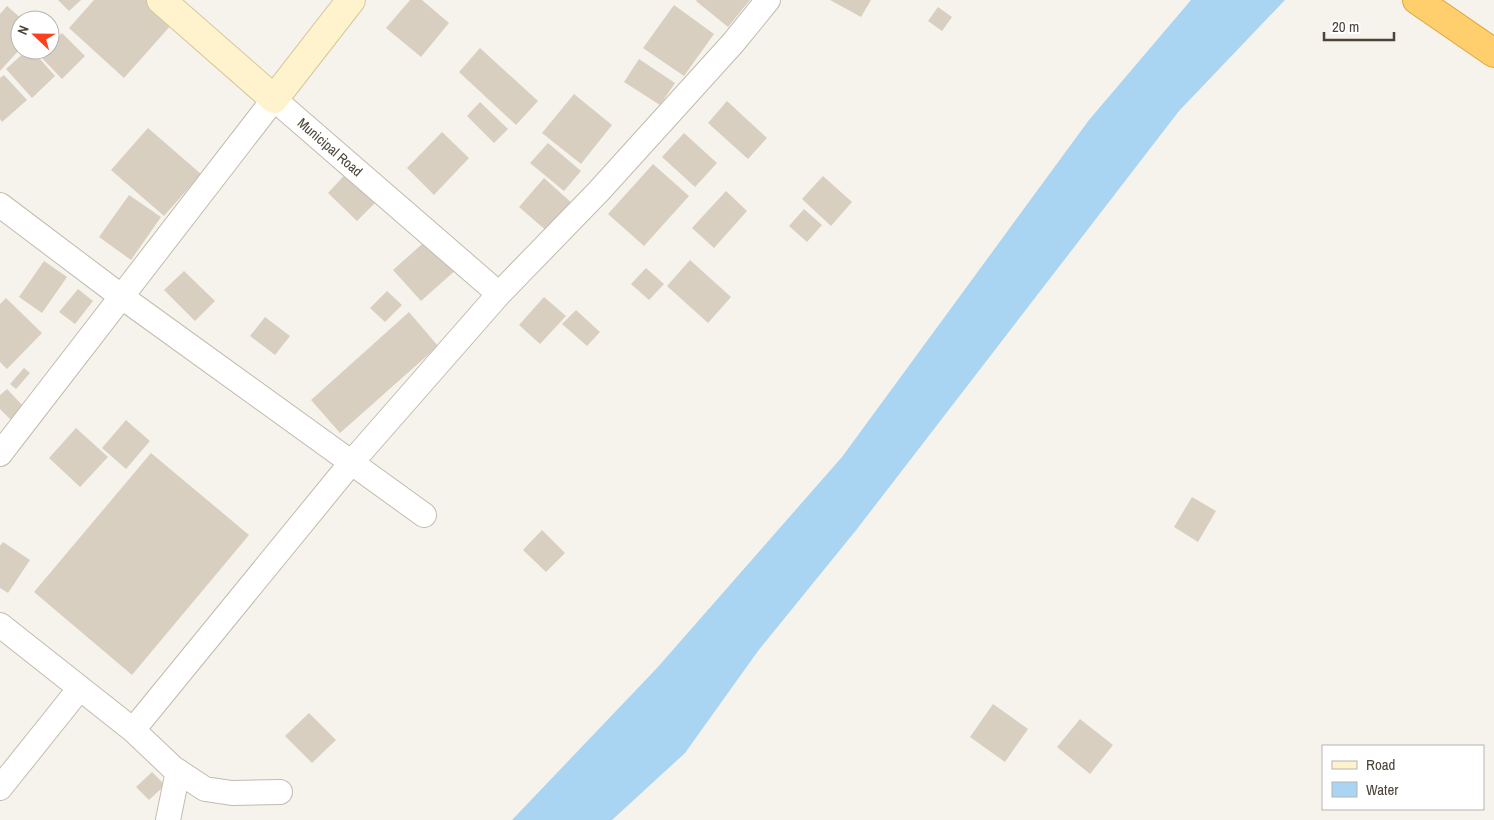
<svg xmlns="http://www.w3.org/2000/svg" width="1494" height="820" font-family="'Archivo Narrow',sans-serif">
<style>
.water{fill:#a9d4f2}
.building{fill:#d8cfc1}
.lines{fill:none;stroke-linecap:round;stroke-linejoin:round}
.street-casing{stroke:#c2bbae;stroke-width:26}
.secondary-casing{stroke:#d6c79b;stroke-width:30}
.highway-casing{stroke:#e0a43c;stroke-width:30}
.street{stroke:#fff;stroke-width:24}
.secondary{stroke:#fff3cd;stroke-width:28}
.highway{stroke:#ffcf6e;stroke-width:28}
.labels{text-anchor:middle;stroke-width:5;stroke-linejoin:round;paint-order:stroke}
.street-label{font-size:14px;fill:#4b4439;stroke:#fff}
</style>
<rect width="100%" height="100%" fill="#f6f3ec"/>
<path class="water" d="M1191 0H1285L1179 111 857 529 758 651 685 753 612 820H512L657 668 842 457 1089 120Z"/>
<path class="building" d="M58 0H81L69 11Z
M94 0H146L172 24 124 78 69 28Z
M410 0H422L449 23 421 57 386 28Z
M697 0H750L728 27 696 1Z
M830 0H871L861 17Z
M674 5 714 34 684 76 643 48Z
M7 6 23 20H20V49L0 71V14Z
M938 7 952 17 942 31 928 21Z
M62 33 85 56 62 79 39 55 45 50H50V45Z
M480 48 538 101 516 125 459 72Z
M27 50H32L55 76 32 98 6 69Z
M639 59 675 83 660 105 624 82Z
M4 75 27 100 2 122 0 119V78Z
M574 94 612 125 581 164 542 133Z
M727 101 767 138 748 159 708 123Z
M480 102 508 129 494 143 467 116Z
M148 128 201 174 164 216 111 170Z
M442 132 469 158 434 195 407 168Z
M684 133 717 163 695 187 662 157Z
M548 143 581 171 564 191 530 163Z
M653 164 689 196 644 246 608 214Z
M352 167 382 196 357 221 328 193Z
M823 176 852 202 831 226 802 199Z
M544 178 574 205 549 233 519 207Z
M726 191 747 211 714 248 692 228Z
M129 195 161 217 131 260 99 237Z
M804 209 822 225 807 242 789 226Z
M430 237 457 269 421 301 393 270Z
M690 260 731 297 708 323 667 286Z
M44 261 67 277 42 313 19 297Z
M646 268 664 284 649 300 631 284Z
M184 271 215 301 195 321 164 290Z
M78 289 93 301 75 324 59 312Z
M387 291 402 305 385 322 370 308Z
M544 297 566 316 540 344 519 325Z
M6 298 42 333 7 369 0 362V304Z
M576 310 600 332 587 346 562 324Z
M409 312 438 346 340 433 311 400Z
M265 317 290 336 275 355 250 336Z
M24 368 30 373 16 389 10 384Z
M7 389 24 407 11 420 0 409V395Z
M126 420 150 441 126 469 102 448Z
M76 428 108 457 80 487 49 458Z
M151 453 249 535 132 675 34 592Z
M1192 497 1216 511 1198 542 1174 527Z
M542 530 565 553 546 572 523 550Z
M3 542 30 560 8 593 0 588V546Z
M993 704 1028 729 1005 762 970 737Z
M309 713 336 740 312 763 285 736Z
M1080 719 1113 745 1090 774 1057 747Z
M152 772 165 785 149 800 136 787Z"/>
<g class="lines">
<g class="street-casing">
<path id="street" d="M0 205 122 297 424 515
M0 454 274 99 499 294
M0 625 133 730 173 768 205 789 232 793 280 792
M133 730 351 463 499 294 599 191 733 43 768 0
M0 788 80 688
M168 820 178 771"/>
</g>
<g class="secondary-casing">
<path id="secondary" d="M161 0 274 99 351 0"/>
</g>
<g class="highway-casing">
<path id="highway" d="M1417 0 1494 53"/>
</g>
<use href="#street" class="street"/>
<use href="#secondary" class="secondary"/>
<use href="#highway" class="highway"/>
</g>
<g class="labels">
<g class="street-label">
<text transform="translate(330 147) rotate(41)" y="5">Municipal Road</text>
</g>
</g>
<rect x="1322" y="745" width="162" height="65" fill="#ffffff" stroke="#b7b4b0"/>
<rect x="1332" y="761" width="25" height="8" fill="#fff3cd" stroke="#b7b4b0"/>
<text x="1366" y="770" font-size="15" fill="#4b4439">Road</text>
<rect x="1332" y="782" width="25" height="15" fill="#a9d4f2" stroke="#b7b4b0"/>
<text x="1366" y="795" font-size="15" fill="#4b4439">Water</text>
<g transform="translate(35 35) rotate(292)"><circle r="24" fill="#ffffff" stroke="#b7b4b0"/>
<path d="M0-4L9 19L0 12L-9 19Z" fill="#fc3f1d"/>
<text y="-8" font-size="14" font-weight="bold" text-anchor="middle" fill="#4b4439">N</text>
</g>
<path d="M1324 32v8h70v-8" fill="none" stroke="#4b4439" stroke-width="2.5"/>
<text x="1332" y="32" font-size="15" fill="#4b4439" stroke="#ffffff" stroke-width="4" paint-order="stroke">20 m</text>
</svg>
